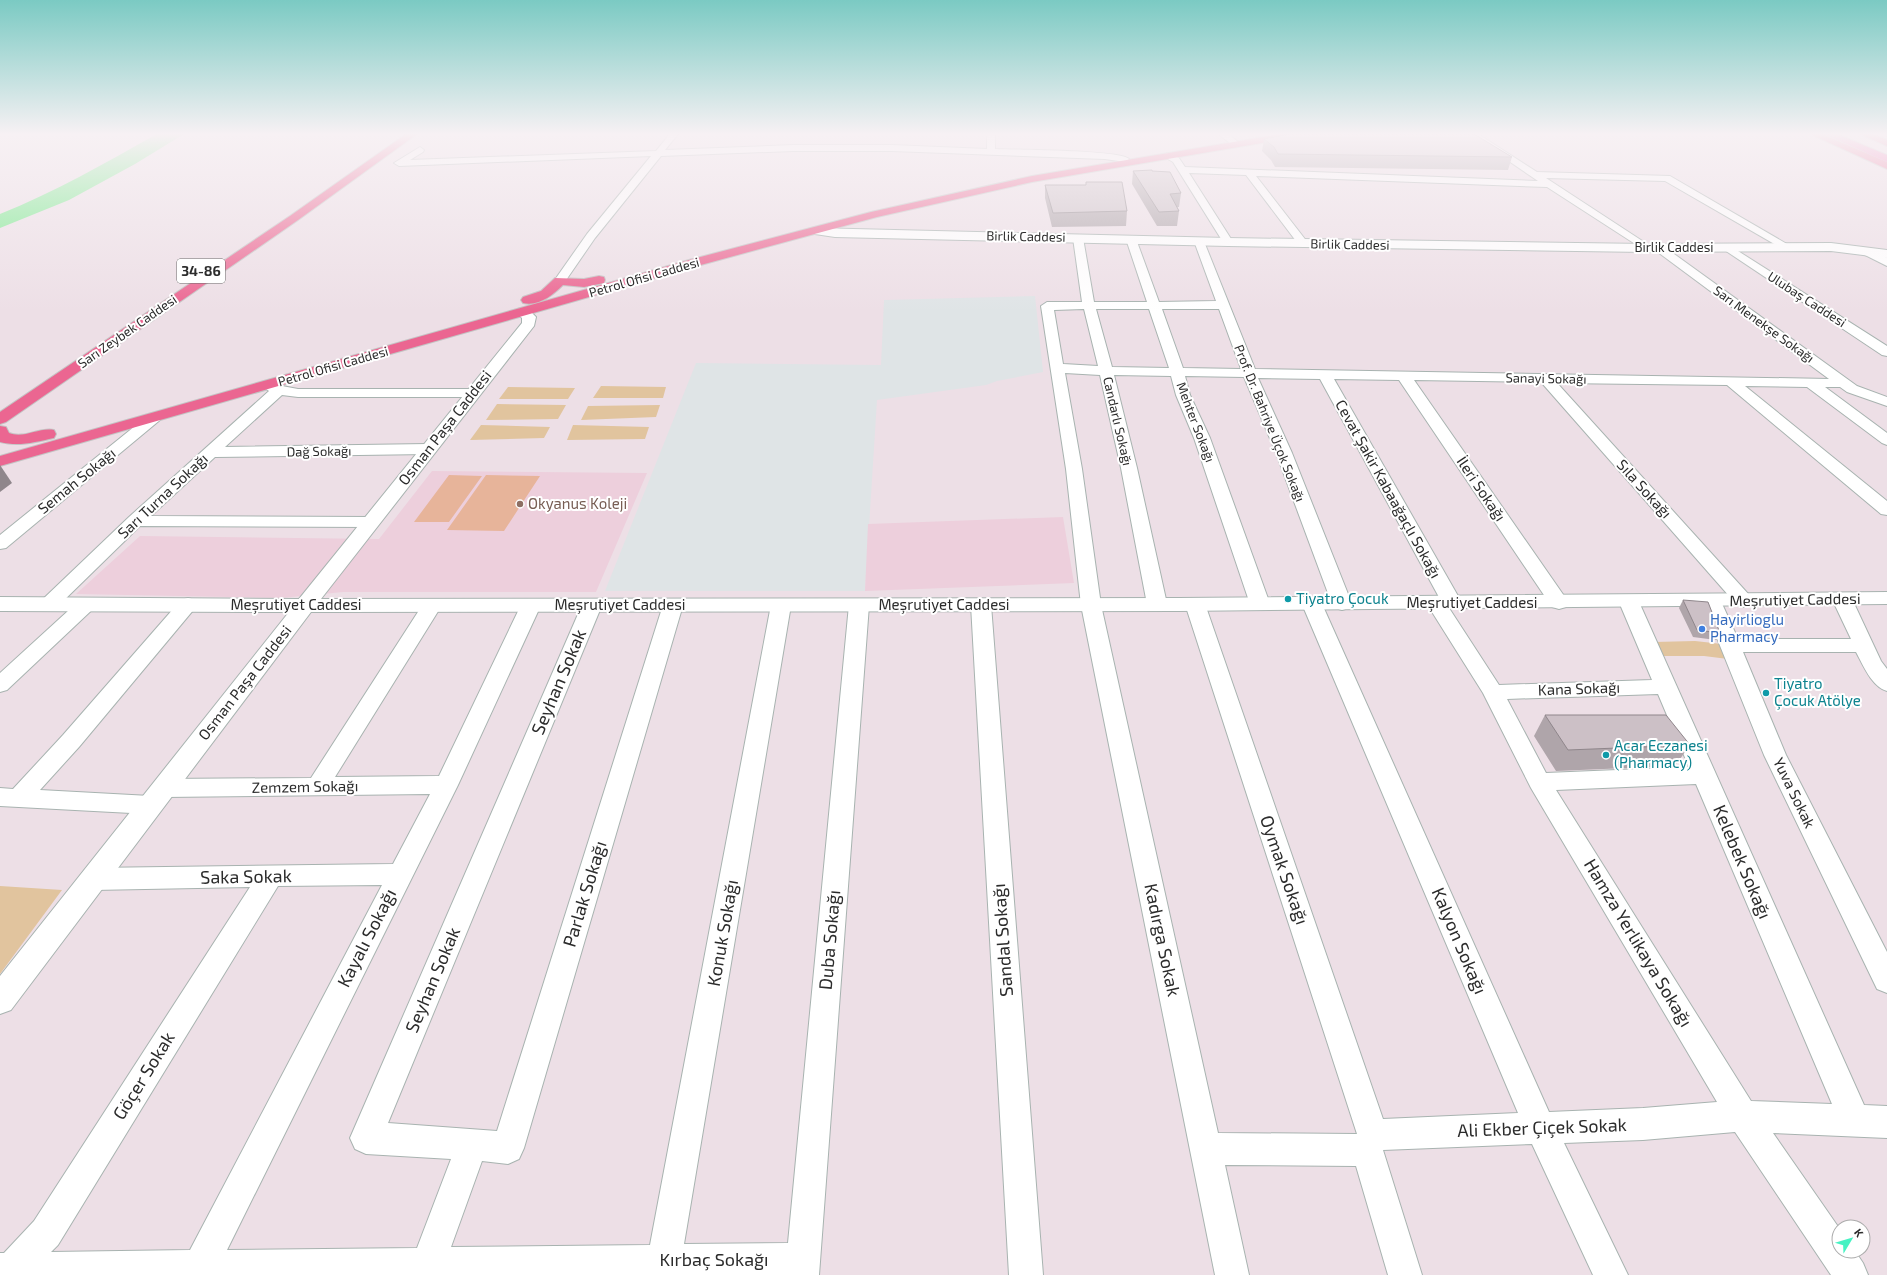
<svg xmlns="http://www.w3.org/2000/svg" width="1887" height="1275" font-family="'Exo 2',sans-serif">
<style>
.industrial{fill:#dfe4e6}
.education{fill:#edcfdc}
.green{fill:#e1c49e}
.pitch{fill:#e7b49a}
.water{fill:#77ea8b}
.lines{fill:none;stroke-linecap:round;stroke-linejoin:round}
.minor-casing{stroke:#a8b3b0;stroke-width:2}
.tertiary-casing{stroke:#a8b3b0;stroke-width:2}
.secondary-casing{stroke:#a8b3b0;stroke-width:2}
.primary-casing{stroke:#c4c4c4;stroke-width:2}
.trunk-casing{stroke:#c4c4c4;stroke-width:2}
.minor{fill:#fff;fill-rule:evenodd}
.tertiary{fill:#fff;fill-rule:evenodd}
.secondary{fill:#fff;fill-rule:evenodd}
.primary{fill:#eb6691;fill-rule:evenodd}
.trunk{fill:#f162aa;fill-rule:evenodd}
.wall{fill:#afa5aa}
.shaded-wall{fill:#8f868b}
.building{fill:#ccc0c6;stroke:#8f868b}
.education-dot{fill:#8d6e63;stroke:#fff;stroke-width:1.5}
.culture-dot{fill:#0f9aa8;stroke:#fff;stroke-width:1.5}
.shop-dot{fill:#3f7fe0;stroke:#fff;stroke-width:1.5}
.labels{text-anchor:middle;stroke-width:4;stroke-linejoin:round;paint-order:stroke}
.far-street-label{font-size:13px;fill:#2c2c2c;stroke:#fff}
.shield{fill:#fff;stroke:#6b6b6b;stroke-width:1}
.shield-label{font-size:14px;font-weight:bold;fill:#2c2c2c}
.street-label{font-size:15px;fill:#2c2c2c;stroke:#fff}
.education-label{font-size:15px;fill:#785e54;stroke:#fff;text-anchor:start}
.culture-label{font-size:15px;fill:#0d838f;stroke:#fff;text-anchor:start}
.shop-label{font-size:15px;fill:#366cbe;stroke:#fff;text-anchor:start}
.near-street-label{font-size:18px;fill:#2c2c2c;stroke:#fff}
</style>
<rect width="100%" height="100%" fill="#eddfe6"/>
<path class="industrial" d="M1035 296 1043 372 997 381 986 385 877 400 865 591H605L696 363 881 365 884 300Z"/>
<path class="education" d="M432 471 647 473 596 592H343L281 598 76 594 140 536 379 539Z
M1063 517 1074 583 865 591 868 524Z"/>
<path class="green" d="M601 386 666 387 663 398H593Z
M508 387 575 388 568 399H499Z
M497 404 566 405 558 419 486 420Z
M660 405 656 417 581 420 588 406Z
M481 425 550 427 544 438 470 440Z
M573 425 649 427 645 439 567 440Z
M1695 641 1722 644 1728 659 1704 656H1661L1654 642Z
M0 886 62 890 0 974Z"/>
<path class="pitch" d="M449 475 482 476 449 522H414Z
M486 475 540 476 504 531 447 530Z"/>
<path class="water" d="M157 134H184L135 164 69 200 0 228V214C55 192 105 163 157 134Z"/>
<g class="lines">
<g class="minor-casing">
<path id="minor" d="M670 134H678L665 150 793 145H892L987 149V134H995V149C1015 150 1121 150 1129 159L1125 162 1105 159 892 151H793L661 156 595 238 564 283 560 285 554 281 587 234 651 156 399 166 394 163 420 147 424 150 423 152 410 160 656 151Z
M1218 134H1228L1237 141 1236 143H1230Z
M1469 134H1478L1537 172 1670 176 1792 247 1787 250 1783 249 1665 181 1546 178 1650 246 1651 248 1650 250 1646 251 1547 187 1256 176 1308 243 1303 246 1299 245 1246 175 1189 173 1233 242 1228 245 1223 242 1173 162 1163 156 1167 153 1179 158 1185 167 1538 181Z
M1078 235 1083 238 1094 302H1147L1126 239 1131 236 1136 239 1159 302 1216 301 1194 241 1199 238 1203 239 1255 369 1829 379 1655 250 1654 248 1655 246H1663L1857 386 1887 397V406L1847 392 1840 387H1825L1887 433V445L1882 443 1807 387 1745 386 1887 501V515L1881 514 1727 385 1557 383 1751 597 1754 601 1751 605 1744 607 1737 605 1541 382 1414 380 1569 603 1566 607 1559 609 1552 607 1399 380 1334 379 1462 603 1459 607 1449 608 1499 685 1652 680 1619 602 1622 598 1629 596 1636 598 1639 602 1864 1105 1887 1106V1138L1773 1133 1839 1228V1251H1855L1863 1263 1868 1275H1831L1735 1132 1643 1140 1564 1143 1628 1275H1593L1532 1144 1383 1150 1422 1275H1388L1356 1166 1225 1165 1249 1275H1215L1081 605 1066 469 1041 306 1047 302H1082L1073 238ZM1084 309 1098 366 1063 364 1054 310ZM1096 309H1149L1169 368 1112 367ZM1162 309H1219L1241 369 1183 368ZM1065 373 1100 375 1121 468 1147 604 1150 608 1157 610 1164 608 1167 604 1137 468 1114 375 1171 376 1176 395 1194 438 1250 604 1253 608 1260 610 1267 608 1270 604 1210 438 1190 395 1185 376 1244 377 1276 453 1332 604 1335 608 1342 610 1349 608 1352 604 1292 453 1258 378 1320 379 1440 599 1430 600 1427 604 1483 693 1531 788 1717 1102 1643 1108 1549 1112 1322 604 1319 600 1312 598 1305 600 1302 604 1518 1113 1383 1119 1205 604 1202 600 1195 598 1188 600 1185 604 1357 1134 1218 1133 1101 605 1082 469ZM1658 694 1689 767 1546 773 1507 699ZM1696 784 1832 1104 1751 1101 1556 790Z
M1727 244 1887 346V356L1882 355 1723 249 1722 247Z
M1865 248 1887 258V266L1861 253 1859 251Z
M268 381 282 386 298 389H472L477 390 479 393 477 396 472 397H298L282 395 225 447 428 444 434 446 436 449 434 452 428 454 215 457 151 516 371 517 377 518 380 522 377 526 371 527 140 526 56 608 49 610 42 608 39 604 42 600 129 517 269 391 261 385 263 382Z
M155 413 160 414 162 417 160 420 6 548 0 549V535L150 414Z
M1842 593 1849 595 1852 599 1881 661 1887 669V691C1872 687 1863 665 1856 652H1743L1786 755 1887 952V993L1877 989 1764 755 1702 601 1705 597 1712 595 1719 597 1738 639H1851L1832 599 1835 595Z
M87 598 94 600 97 604 94 608 7 690 0 692V673L80 600Z
M188 598 195 600 198 604 195 608 79 747 40 790 150 796 158 799 162 805 158 811 150 814 0 806V788L13 789 63 735 181 600Z
M432 599 439 601 442 605 335 777 439 776 521 605 524 601 531 599 538 601 541 605 458 785 227 1250 417 1248 451 1159 366 1154 355 1149 350 1138 582 605 585 601 592 599 599 601 602 605 388 1123 497 1131 663 605 666 601 673 599 680 601 683 605 524 1148 519 1159 508 1164 482 1161 451 1247 650 1245 771 605 774 601 781 599 788 601 791 605 684 1244 788 1243 849 605 852 601 859 599 866 601 869 605 819 1275H0V1253H4L34 1221 250 887 93 890 84 886 80 879 84 872 93 868 393 864 430 794 164 797 156 794 152 788 156 782 164 779 311 778 425 601ZM382 885 190 1250 51 1252 58 1245 278 886Z
M981 599 988 601 991 605 1043 1275H1009L971 605 974 601Z"/>
</g>
<g class="tertiary-casing">
<path id="tertiary" d="M812 228 1228 238 1646 244 1831 243 1887 250V258L1831 251 1646 252 1228 246 835 237 808 233 806 231Z"/>
</g>
<g class="secondary-casing">
<path id="secondary" d="M523 308 528 309 536 317 534 326 321 599 1179 598 1887 592V604L1179 611 311 612 11 1010 0 1014V976L289 612 0 611V597L299 599 522 323V318L516 312 518 309Z"/>
</g>
<g class="primary-casing">
<path id="primary" d="M406 134H417L298 220 6 422 0 424V412L290 216Z
M1281 134H1302L1297 137 1032 182 877 217 697 266 0 466V456L689 260 871 212 1032 176Z
M1810 134H1822L1887 162V169Z
M1860 134H1873L1887 140V146Z
M599 276 604 277 605 280 604 283 584 287 563 285C553 295 538 307 523 303L521 300 523 297 541 291 555 278 584 279Z
M0 426 6 427 9 433C24 439 39 427 54 430L56 434 54 438C35 442 19 447 0 442Z"/>
</g>
<g class="trunk-casing">
<path id="trunk" d="M1824 134H1837L1887 155V162Z"/>
</g>
<use href="#minor" class="minor"/>
<use href="#tertiary" class="tertiary"/>
<use href="#secondary" class="secondary"/>
<use href="#primary" class="primary"/>
<use href="#trunk" class="trunk"/>
</g>
<path class="wall" d="M1286 134H1474L1512 157 1508 170 1275 167 1271 160 1262 151 1264 139Z
M1133 171H1152L1181 193 1179 207H1177L1179 211 1177 226H1157L1132 184Z
M1045 185 1127 211 1126 226 1052 227 1045 198Z
M1683 600 1720 633 1716 640 1693 637 1679 608Z
M1545 715 1690 745 1675 766 1556 771 1534 736Z"/>
<path class="shaded-wall" d="M0 465 12 483 0 492Z"/>
<path class="building" d="M1289 134H1474L1512 157 1278 154 1274 147 1264 139Z
M1152 170V171L1170 172 1181 193 1170 194 1179 211 1159 212 1133 171Z
M1086 182H1122L1127 211 1053 213 1045 185H1086Z
M1683 600 1708 602 1720 633 1697 630Z
M1545 715H1666L1690 745 1568 750Z"/>
<linearGradient id="sky" x2="0" y2="1"><stop stop-color="#7bcac3"/><stop offset="0.43" stop-color="#f7f1f4"/><stop offset="1" stop-color="#f7f1f4" stop-opacity="0"/></linearGradient>
<rect width="1887" height="312" fill="url(#sky)"/>
<circle class="education-dot" cx="520" cy="504" r="4"/>
<g class="culture-dot">
<circle cx="1288" cy="599" r="4"/>
<circle cx="1766" cy="693" r="4"/>
<circle cx="1606" cy="755" r="4"/>
</g>
<circle class="shop-dot" cx="1702" cy="629" r="4"/>
<g class="labels">
<g class="far-street-label">
<text transform="translate(1026 236) rotate(1)" y="5">Birlik Caddesi</text>
<text transform="translate(1350 244) rotate(1)" y="5">Birlik Caddesi</text>
<text x="1674" y="252">Birlik Caddesi</text>
<text transform="translate(644 277) rotate(-16)" y="5">Petrol Ofisi Caddesi</text>
<text transform="translate(1807 299) rotate(33)" y="5">Ulubaş Caddesi</text>
<text transform="translate(1764 324) rotate(36)" y="5">Sarı Menekşe Sokağı</text>
<text transform="translate(127 331) rotate(-35)" y="5">Sarı Zeybek Caddesi</text>
<text transform="translate(333 366) rotate(-16)" y="5">Petrol Ofisi Caddesi</text>
<text transform="translate(1546 378) rotate(1)" y="5">Sanayi Sokağı</text>
<text transform="translate(1118 421) rotate(77)" y="5">Candarlı Sokağı</text>
<text transform="translate(1196 422) rotate(69)" y="5">Mehter Sokağı</text>
<text transform="translate(1270 423) rotate(68)" y="5">Prof. Dr. Bahriye Üçok Sokağı</text>
<text transform="translate(319 451) rotate(-1)" y="5">Dağ Sokağı</text>
</g>
<rect class="shield" x="177" y="259" width="48" height="24" rx="3"/>
<g class="shield-label">
<text x="201" y="276">34-86</text>
</g>
<g class="street-label">
<text transform="translate(445 428) rotate(-52)" y="5">Osman Paşa Caddesi</text>
<text transform="translate(77 481) rotate(-39)" y="5">Semah Sokağı</text>
<text transform="translate(1388 489) rotate(61)" y="5">Cevat Şakir Kabaağaçlı Sokağı</text>
<text transform="translate(1481 489) rotate(56)" y="5">İleri Sokağı</text>
<text transform="translate(1644 489) rotate(48)" y="5">Sıla Sokağı</text>
<text transform="translate(163 496) rotate(-43)" y="5">Sarı Turna Sokağı</text>
<text transform="translate(1795 600) rotate(-1)" y="5">Meşrutiyet Caddesi</text>
<text x="1472" y="608">Meşrutiyet Caddesi</text>
<text x="296" y="610">Meşrutiyet Caddesi</text>
<text x="620" y="610">Meşrutiyet Caddesi</text>
<text x="944" y="610">Meşrutiyet Caddesi</text>
<text transform="translate(245 683) rotate(-52)" y="5">Osman Paşa Caddesi</text>
<text transform="translate(1579 689) rotate(-2)" y="5">Kana Sokağı</text>
<text transform="translate(305 787) rotate(-1)" y="5">Zemzem Sokağı</text>
<text transform="translate(1794 793) rotate(64)" y="5">Yuva Sokak</text>
</g>
<g class="education-label">
<text x="528" y="509">Okyanus Koleji</text>
</g>
<g class="culture-label">
<text x="1296" y="604">Tiyatro Çocuk</text>
<text x="1774" y="689">Tiyatro<tspan x="1774" dy="17">Çocuk Atölye</tspan></text>
<text x="1614" y="751">Acar Eczanesi<tspan x="1614" dy="17">(Pharmacy)</tspan></text>
</g>
<g class="shop-label">
<text x="1710" y="625">Hayirlioglu<tspan x="1710" dy="17">Pharmacy</tspan></text>
</g>
<g class="near-street-label">
<text transform="translate(559 682) rotate(-67)" y="6">Seyhan Sokak</text>
<text transform="translate(1742 862) rotate(67)" y="6">Kelebek Sokağı</text>
<text transform="translate(1284 870) rotate(71)" y="6">Oymak Sokağı</text>
<text transform="translate(246 877) rotate(-1)" y="6">Saka Sokak</text>
<text transform="translate(585 894) rotate(-73)" y="6">Parlak Sokağı</text>
<text transform="translate(723 933) rotate(-80)" y="6">Konuk Sokağı</text>
<text transform="translate(367 938) rotate(-63)" y="6">Kayalı Sokağı</text>
<text transform="translate(830 940) rotate(-85)" y="6">Duba Sokağı</text>
<text transform="translate(1003 940) rotate(-94)" y="6">Sandal Sokağı</text>
<text transform="translate(1162 940) rotate(78)" y="6">Kadırga Sokak</text>
<text transform="translate(1459 941) rotate(67)" y="6">Kalyon Sokağı</text>
<text transform="translate(1638 943) rotate(59)" y="6">Hamza Yerlikaya Sokağı</text>
<text transform="translate(433 980) rotate(-67)" y="6">Seyhan Sokak</text>
<text transform="translate(144 1076) rotate(-58)" y="6">Göçer Sokak</text>
<text transform="translate(1542 1128) rotate(-2)" y="6">Ali Ekber Çiçek Sokak</text>
<text x="714" y="1266">Kırbaç Sokağı</text>
</g>
</g>
<g transform="translate(1851 1239) rotate(52)"><circle r="19" fill="#ffffff" stroke="#ababab"/>
<path d="M0-3L7 15L0 10L-7 15Z" fill="#46f2c3"/>
<text y="-6" font-size="11" font-weight="bold" text-anchor="middle" fill="#2c2c2c">K</text>
</g>
</svg>
